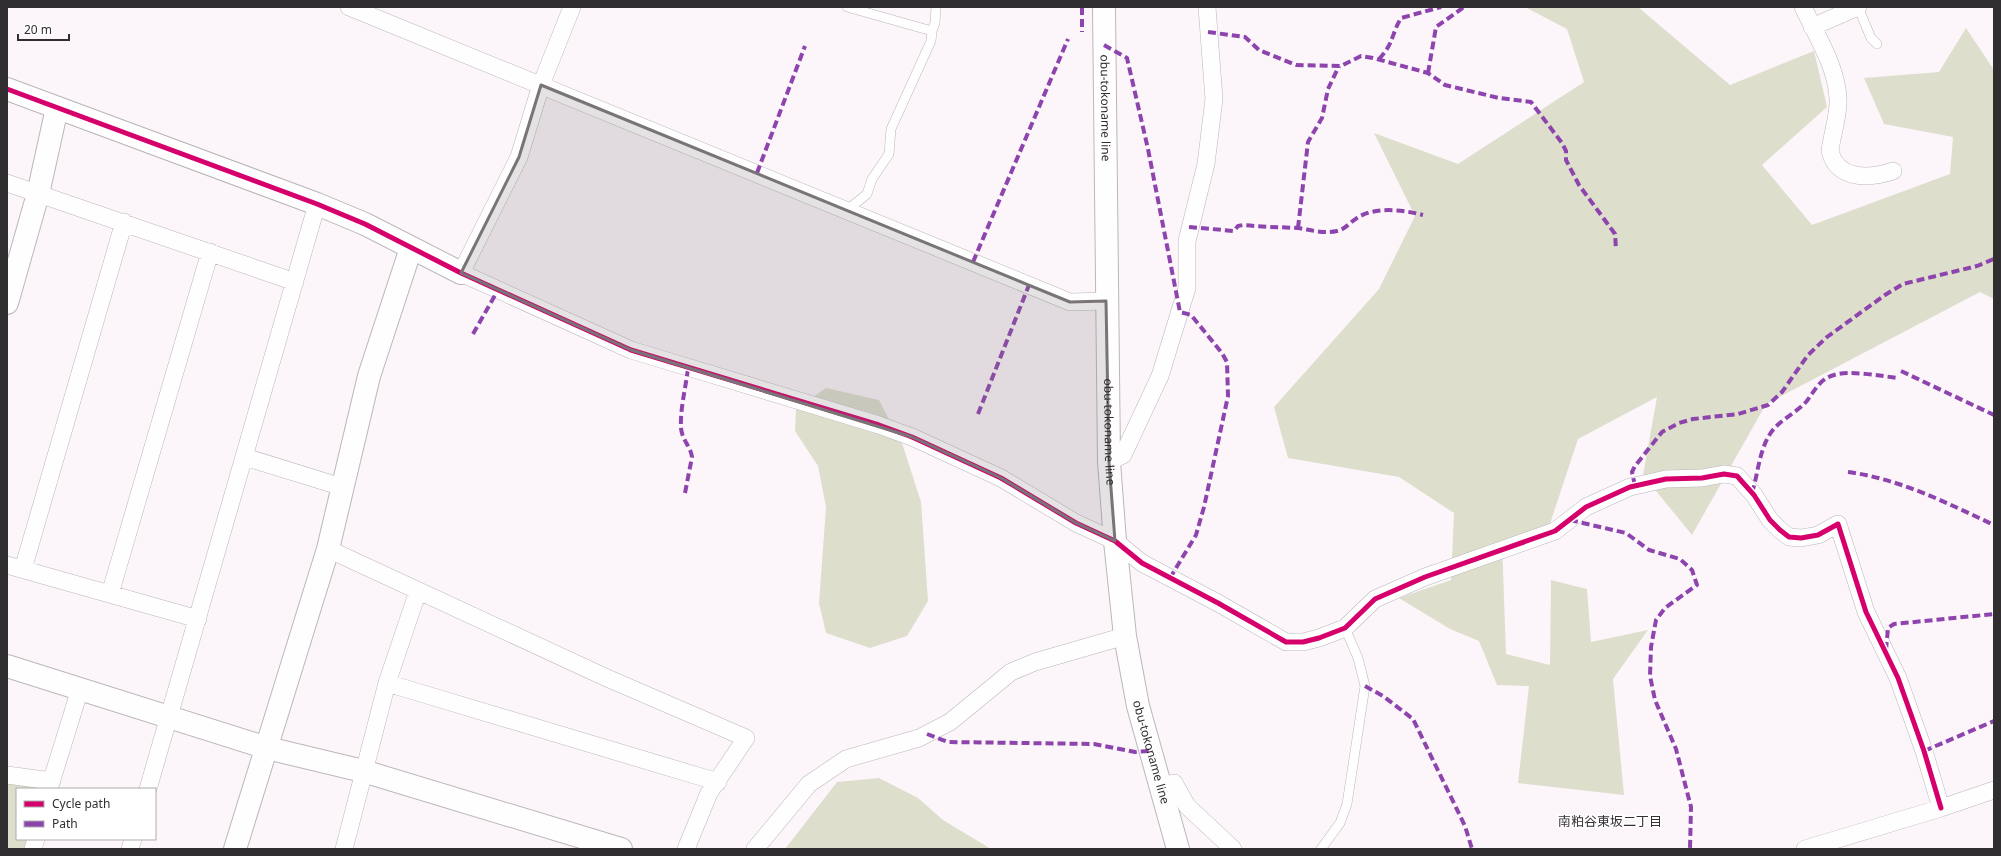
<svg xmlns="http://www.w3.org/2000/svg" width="2001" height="856" font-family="'Noto Sans','Noto Sans JP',sans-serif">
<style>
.green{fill:#dedecd}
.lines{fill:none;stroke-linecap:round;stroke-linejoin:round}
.lane-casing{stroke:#bab6ba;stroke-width:10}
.street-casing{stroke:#bab6ba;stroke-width:18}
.secondary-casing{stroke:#bab6ba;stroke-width:24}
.lane{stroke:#fffefe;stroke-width:9}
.street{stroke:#fffefe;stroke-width:17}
.secondary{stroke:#fffefe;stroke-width:22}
.quiet{stroke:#8e44ad;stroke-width:4;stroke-dasharray:8 4;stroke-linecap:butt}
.cycleway-casing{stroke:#fff;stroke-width:8}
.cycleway{stroke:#d6006c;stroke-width:5}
.marked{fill:#787478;fill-opacity:0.2;stroke:#787478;stroke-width:3;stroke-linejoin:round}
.labels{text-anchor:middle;stroke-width:3;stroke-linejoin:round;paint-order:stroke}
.street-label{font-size:12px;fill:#312e31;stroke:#fff}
.neighbourhood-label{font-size:13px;fill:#363035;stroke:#fff}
</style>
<rect width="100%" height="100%" fill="#fcf6fb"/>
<path class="green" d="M1525 7H1638L1730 85 1814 51 1827 107 1762 165 1812 225 1950 174 1953 137 1884 124 1864 78 1939 72 1966 28 1994 70V299L1980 292 1766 404 1692 535 1643 475 1657 397 1578 439 1548 530 1502 543 1506 654 1550 665 1551 580 1587 589 1591 642 1648 630 1613 679 1624 795 1518 783 1529 686 1497 685 1479 641 1450 629 1399 598 1451 580 1454 513 1399 477 1288 458 1274 407 1379 289 1415 216 1374 133 1458 164 1584 82 1567 29Z
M826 388 879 400 903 446 921 502 928 601 907 636 870 648 826 633 819 603 826 507 818 466 795 431 796 409Z
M7 775 49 789H17V839H36L33 849H7Z
M879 778 918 798 943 820 991 849H785L837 782Z"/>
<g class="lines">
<g class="lane-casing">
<path id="lane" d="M847 7 932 31 931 41 891 129 889 154 872 179 867 194 851 207 849 212
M1858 7 1871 38 1877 44
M932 31 935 23 936 7
M1321 849 1340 823 1347 804 1365 686 1358 658 1345 628"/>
</g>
<g class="street-casing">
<path id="street" d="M349 7 1070 302 1106 301
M572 7 541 85 519 157 461 273 631 350 879 425 912 437 1001 478 1076 523 1115 541 1142 563 1218 603 1286 642H1303L1319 638 1345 628 1375 599 1425 577 1555 531 1586 507 1630 487 1666 479 1702 478 1724 474 1737 476 1754 495 1770 520 1780 530 1789 537 1801 538 1818 535 1838 524 1866 612 1898 678 1924 751 1941 808
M1803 7C1816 35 1837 67 1838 99 1839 115 1832 134 1830 151 1837 180 1869 179 1893 171
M1812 27 1858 7
M7 183 295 282
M245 457 342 487
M1109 462 1123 455 1160 376 1187 288V241L1206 164 1214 99 1207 7
M328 549 607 678 746 738 709 793 686 849
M7 565 198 619
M23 569 124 222
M110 594 210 252
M387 683 718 782
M7 775 52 781
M1160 786 1174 783 1187 806 1233 849
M49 789 80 689
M148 789 317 204
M33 849 36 839
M130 849 133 839
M344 849 387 683 418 591
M755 849 809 784 846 759 919 738 950 722 1011 672 1035 662 1125 636
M1805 849 1941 808 1994 790"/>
</g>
<g class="secondary-casing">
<g id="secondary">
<path id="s1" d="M1104 7 1109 462 1115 541 1125 636 1138 706 1178 849"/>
<path d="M7 89 317 204 365 224 461 273"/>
<path d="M7 303 38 194 57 108"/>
<path d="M7 666 267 748 363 771 621 849"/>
<path d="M235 849 328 549 369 376 411 248"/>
</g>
</g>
<use href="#lane" class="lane"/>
<use href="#street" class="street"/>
<use href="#secondary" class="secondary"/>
<path class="quiet" d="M1082 7V32
M1208 32 1245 37 1259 50 1296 65 1341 66 1361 56 1373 58 1428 73 1445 85 1499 98 1531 102 1562 143 1566 151V160L1579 185 1615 234 1616 249
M1104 45 1127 58 1148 149 1180 312 1191 315 1222 353 1227 362 1228 396 1204 507 1196 535 1170 578
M1379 59C1394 43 1391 35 1401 18L1441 7
M1428 73 1436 27 1464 7
M757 173 805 46
M1189 227 1234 231 1238 226 1243 225C1261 227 1279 227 1298 228 1311 230 1323 234 1337 231 1346 229 1350 222 1357 218 1375 206 1404 210 1423 215
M1298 228 1308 142 1322 118 1328 89 1339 66
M973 262 1068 39
M473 334 498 290
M1901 371 1994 415
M978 414 1029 285
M1848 472C1900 479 1947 503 1994 525
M1635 486 1632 472 1635 466 1662 432 1679 423 1693 419 1738 414 1768 405 1782 392 1808 355 1827 337 1885 295 1903 284 1977 266 1994 259
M685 493 692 457C691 447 682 440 681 428 680 408 686 387 688 368
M1752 493C1758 474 1759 451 1770 434 1778 421 1796 413 1806 402 1815 391 1819 379 1834 375 1849 370 1881 376 1898 378
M1570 520 1626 533 1649 550 1680 559 1692 570 1697 585 1665 608 1656 620 1651 647 1650 676 1655 700 1676 749 1691 807 1690 849
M1886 650 1888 628 1894 624 1994 614
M1365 686 1383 696 1413 719 1465 826 1472 849
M927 734 948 742 1094 744 1135 752 1150 751
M1924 751 1994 721"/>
<g class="cycleway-casing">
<path id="cycleway" d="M7 89 317 204 365 224 461 273 631 350 879 425 912 437 1001 478 1076 523 1115 541 1142 563 1218 603 1286 642H1303L1319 638 1345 628 1375 599 1425 577 1555 531 1586 507 1630 487 1666 479 1702 478 1724 474 1737 476 1754 495 1770 520 1780 530 1789 537 1801 538 1818 535 1838 524 1866 612 1898 678 1924 751 1941 808"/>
</g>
<use href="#cycleway" class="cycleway"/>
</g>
<path class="marked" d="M541 85 1070 302 1106 301 1109 462 1115 541 1076 523 1001 478 912 437 631 350 461 273 519 157Z"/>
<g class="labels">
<g class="street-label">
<text dy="4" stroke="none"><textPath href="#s1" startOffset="101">obu-tokoname line</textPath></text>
<text dy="4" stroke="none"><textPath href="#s1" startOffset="425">obu-tokoname line</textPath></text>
<text dy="4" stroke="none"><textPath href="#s1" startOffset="749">obu-tokoname line</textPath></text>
</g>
<g class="neighbourhood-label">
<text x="1610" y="826">南粕谷東坂二丁目</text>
</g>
</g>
<rect width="2001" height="856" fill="none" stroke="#312e31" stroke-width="16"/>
<rect x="16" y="788" width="140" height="52" fill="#ffffff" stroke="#adabad"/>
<rect x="24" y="801" width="20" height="6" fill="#d6006c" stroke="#adabad"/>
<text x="52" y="808" font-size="12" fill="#312e31">Cycle path</text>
<rect x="24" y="821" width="20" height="6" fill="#8e44ad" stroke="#adabad"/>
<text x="52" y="828" font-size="12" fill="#312e31">Path</text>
<path d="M18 34v6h51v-6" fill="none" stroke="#312e31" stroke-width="2"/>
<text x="24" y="34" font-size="12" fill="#312e31" stroke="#ffffff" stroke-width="3" paint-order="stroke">20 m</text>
</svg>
